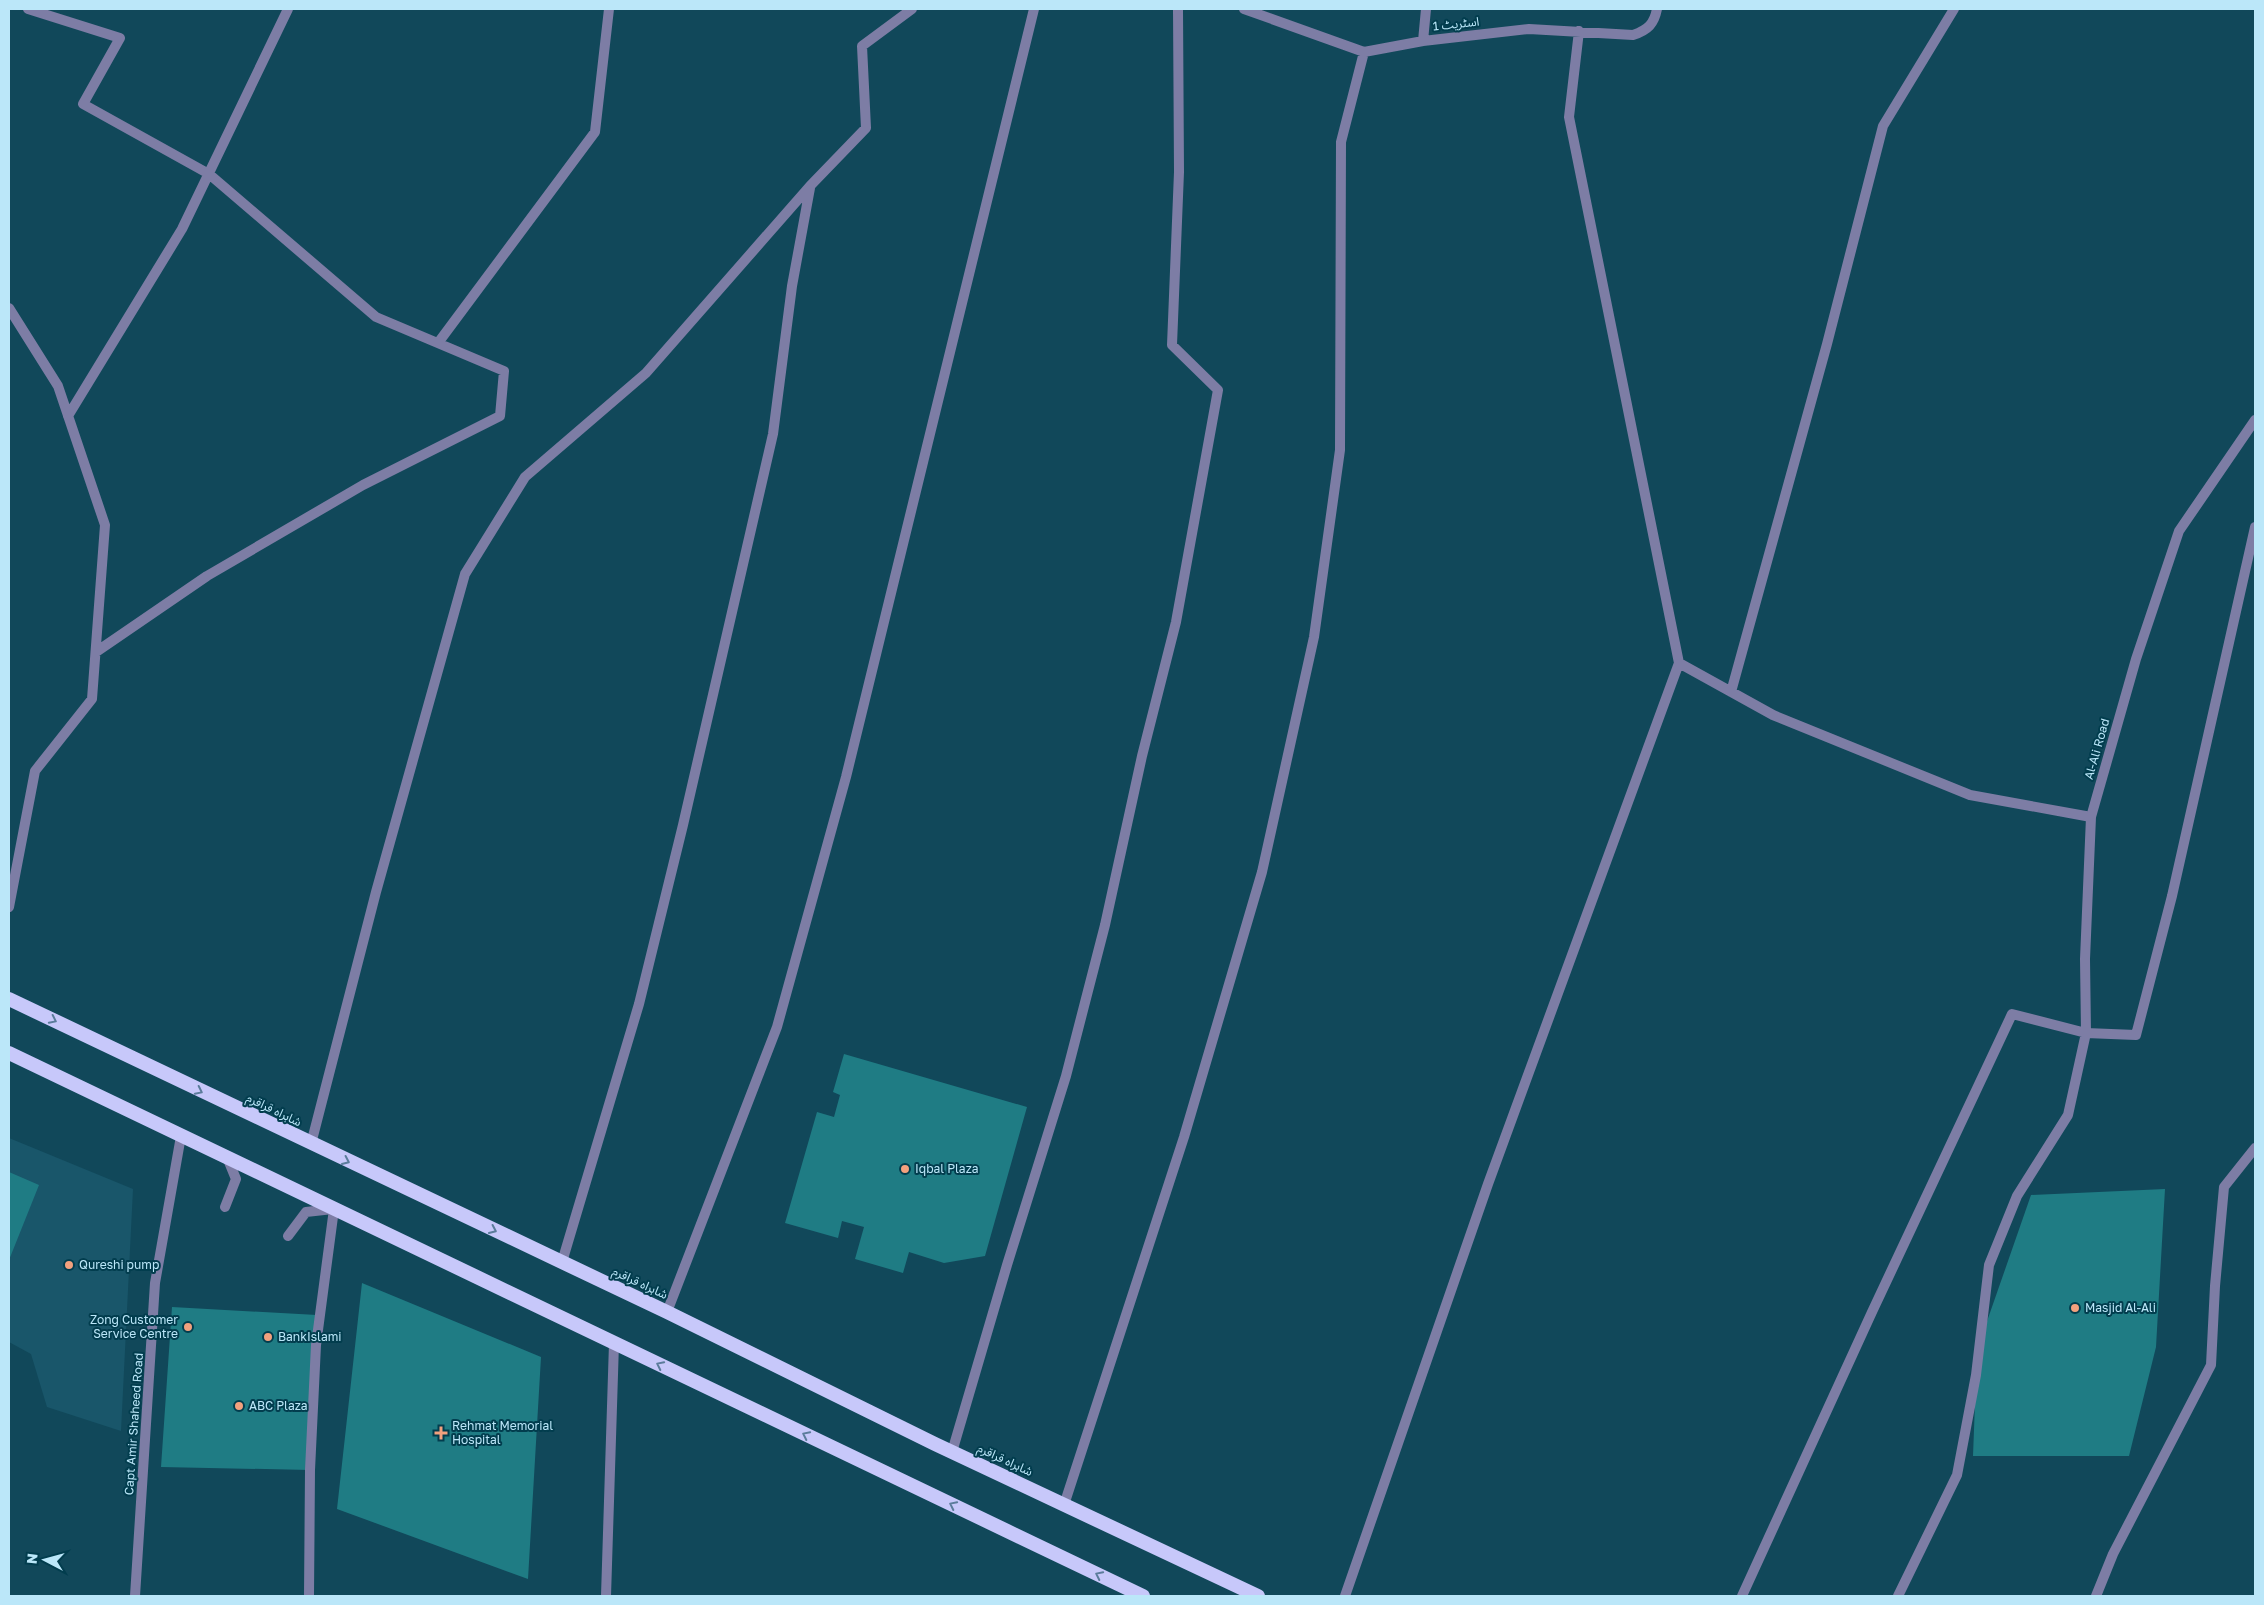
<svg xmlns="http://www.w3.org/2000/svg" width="2264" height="1605" font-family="'Golos Text','Noto Sans Arabic',sans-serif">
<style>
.built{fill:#19566a}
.building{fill:#1f7c84}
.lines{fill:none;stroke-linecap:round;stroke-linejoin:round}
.service{stroke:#7d7da5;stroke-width:10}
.minor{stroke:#7d7da5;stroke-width:10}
.trunk{stroke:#c7c8fa;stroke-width:14}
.oneway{stroke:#5b7c9b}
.poi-dot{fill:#f2a17e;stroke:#023d4e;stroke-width:2}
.labels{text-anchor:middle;stroke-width:4;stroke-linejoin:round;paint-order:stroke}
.street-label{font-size:12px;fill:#bbe7f9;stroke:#023d4e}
.poi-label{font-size:12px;fill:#bbe7f9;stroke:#023d4e;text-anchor:start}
</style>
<rect width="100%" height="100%" fill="#11485a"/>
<path class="built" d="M9 1138 133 1189 121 1431 47 1407 31 1354 9 1342Z"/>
<path class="building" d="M844 1054 1027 1107 985 1256 944 1263 909 1252 903 1273 855 1259 864 1227 842 1221 838 1238 785 1223 817 1112 834 1117 840 1095 833 1092Z
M9 1172 39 1185 9 1260Z
M2165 1189 2156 1347 2129 1456H1973L1977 1350 2031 1195Z
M362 1283 541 1357 528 1579 337 1509Z
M172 1307 317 1315 310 1470 161 1467Z"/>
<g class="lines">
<path class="service" d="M225 1207 236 1179 227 1157
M288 1236 306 1212 333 1209"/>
<path class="minor" d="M28 9 120 38 83 104 209 174 376 317 504 371 500 416 363 485 207 576 96 652
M1244 9 1364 52 1423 41 1529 29 1633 35C1648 30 1654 24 1657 9
M1423 41 1426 9
M9 308 58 386 105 525 92 699 35 771 9 907
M438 343 595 132 609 9
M68 416 182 229 288 9
M1679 663 1773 715 1970 795 2091 817
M1731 692 1827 344 1883 126 1954 9
M311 1144 376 892 465 574 525 477 646 373 810 186 866 128 862 46 912 9
M562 1262 639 1004 683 825 773 434 792 286 810 188
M667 1312 777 1027 846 777 1034 9
M952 1452 1007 1265 1066 1076 1105 925 1142 756 1176 622 1218 390 1172 345 1179 172 1178 9
M1064 1505 1184 1137 1262 872 1314 637 1340 450 1341 142 1364 52
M135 1596 155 1283 181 1136
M309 1596 310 1470 316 1345 334 1209
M606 1596 614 1343
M1345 1596 1488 1184 1679 663 1569 117 1579 31
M1742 1596 1872 1312 2012 1014 2086 1033 2136 1035 2172 896 2255 527
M1898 1596 1957 1475 1976 1375 1989 1265 2017 1196 2068 1115 2086 1033 2085 959 2091 817 2136 659 2179 531 2255 420
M2096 1596 2113 1554 2211 1365 2215 1286 2224 1187 2255 1148"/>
<path class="trunk" d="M9 999 667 1312 935 1444 1258 1596
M9 1053 1143 1596"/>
</g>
<defs><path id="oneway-chevron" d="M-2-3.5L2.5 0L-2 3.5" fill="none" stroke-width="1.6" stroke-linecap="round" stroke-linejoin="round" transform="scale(1.25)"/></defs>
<g class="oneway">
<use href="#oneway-chevron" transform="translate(53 1020) rotate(26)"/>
<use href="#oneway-chevron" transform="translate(199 1091) rotate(26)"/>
<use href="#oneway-chevron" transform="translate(346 1161) rotate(25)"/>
<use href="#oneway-chevron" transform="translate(493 1230) rotate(25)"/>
<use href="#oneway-chevron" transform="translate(660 1365) rotate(-154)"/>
<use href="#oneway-chevron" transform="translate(806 1435) rotate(-154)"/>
<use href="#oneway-chevron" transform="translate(953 1505) rotate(-154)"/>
<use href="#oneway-chevron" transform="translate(1099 1575) rotate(-154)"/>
</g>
<g class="poi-dot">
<circle cx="905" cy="1169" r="5"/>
<circle cx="69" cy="1265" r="5"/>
<circle cx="2075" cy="1308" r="5"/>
<circle cx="188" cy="1327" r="5"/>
<circle cx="268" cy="1337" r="5"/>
<circle cx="239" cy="1406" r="5"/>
<path d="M438.5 1425.5h5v5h5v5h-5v5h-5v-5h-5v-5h5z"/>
</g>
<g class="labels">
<g class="street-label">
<text transform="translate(1456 24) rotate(-6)" y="4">اسٹریٹ 1</text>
<text transform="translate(2097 749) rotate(-74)" y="4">Al-Ali Road</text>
<text transform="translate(274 1110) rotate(26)" y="4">شاہراہ قراقرم</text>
<text transform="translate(640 1283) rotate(25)" y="4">شاہراہ قراقرم</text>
<text transform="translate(134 1424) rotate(-86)" y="4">Capt Amir Shaheed Road</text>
<text transform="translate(1005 1460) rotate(25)" y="4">شاہراہ قراقرم</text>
</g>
<g class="poi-label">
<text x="915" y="1173">Iqbal Plaza</text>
<text x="79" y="1269">Qureshi pump</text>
<text x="2085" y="1312">Masjid Al-Ali</text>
<text x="178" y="1324" text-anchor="end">Zong Customer<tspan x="178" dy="14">Service Centre</tspan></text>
<text x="278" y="1341">BankIslami</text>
<text x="249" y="1410">ABC Plaza</text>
<text x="452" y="1430">Rehmat Memorial<tspan x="452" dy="14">Hospital</tspan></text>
</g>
</g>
<rect width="2264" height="1605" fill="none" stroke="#bbe7f9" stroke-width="20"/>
<g transform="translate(45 1560) rotate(276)" stroke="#023d4e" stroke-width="4" paint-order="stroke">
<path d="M0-4L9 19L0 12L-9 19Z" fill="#bbe7f9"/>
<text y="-8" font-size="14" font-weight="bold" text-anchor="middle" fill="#bbe7f9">N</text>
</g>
</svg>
